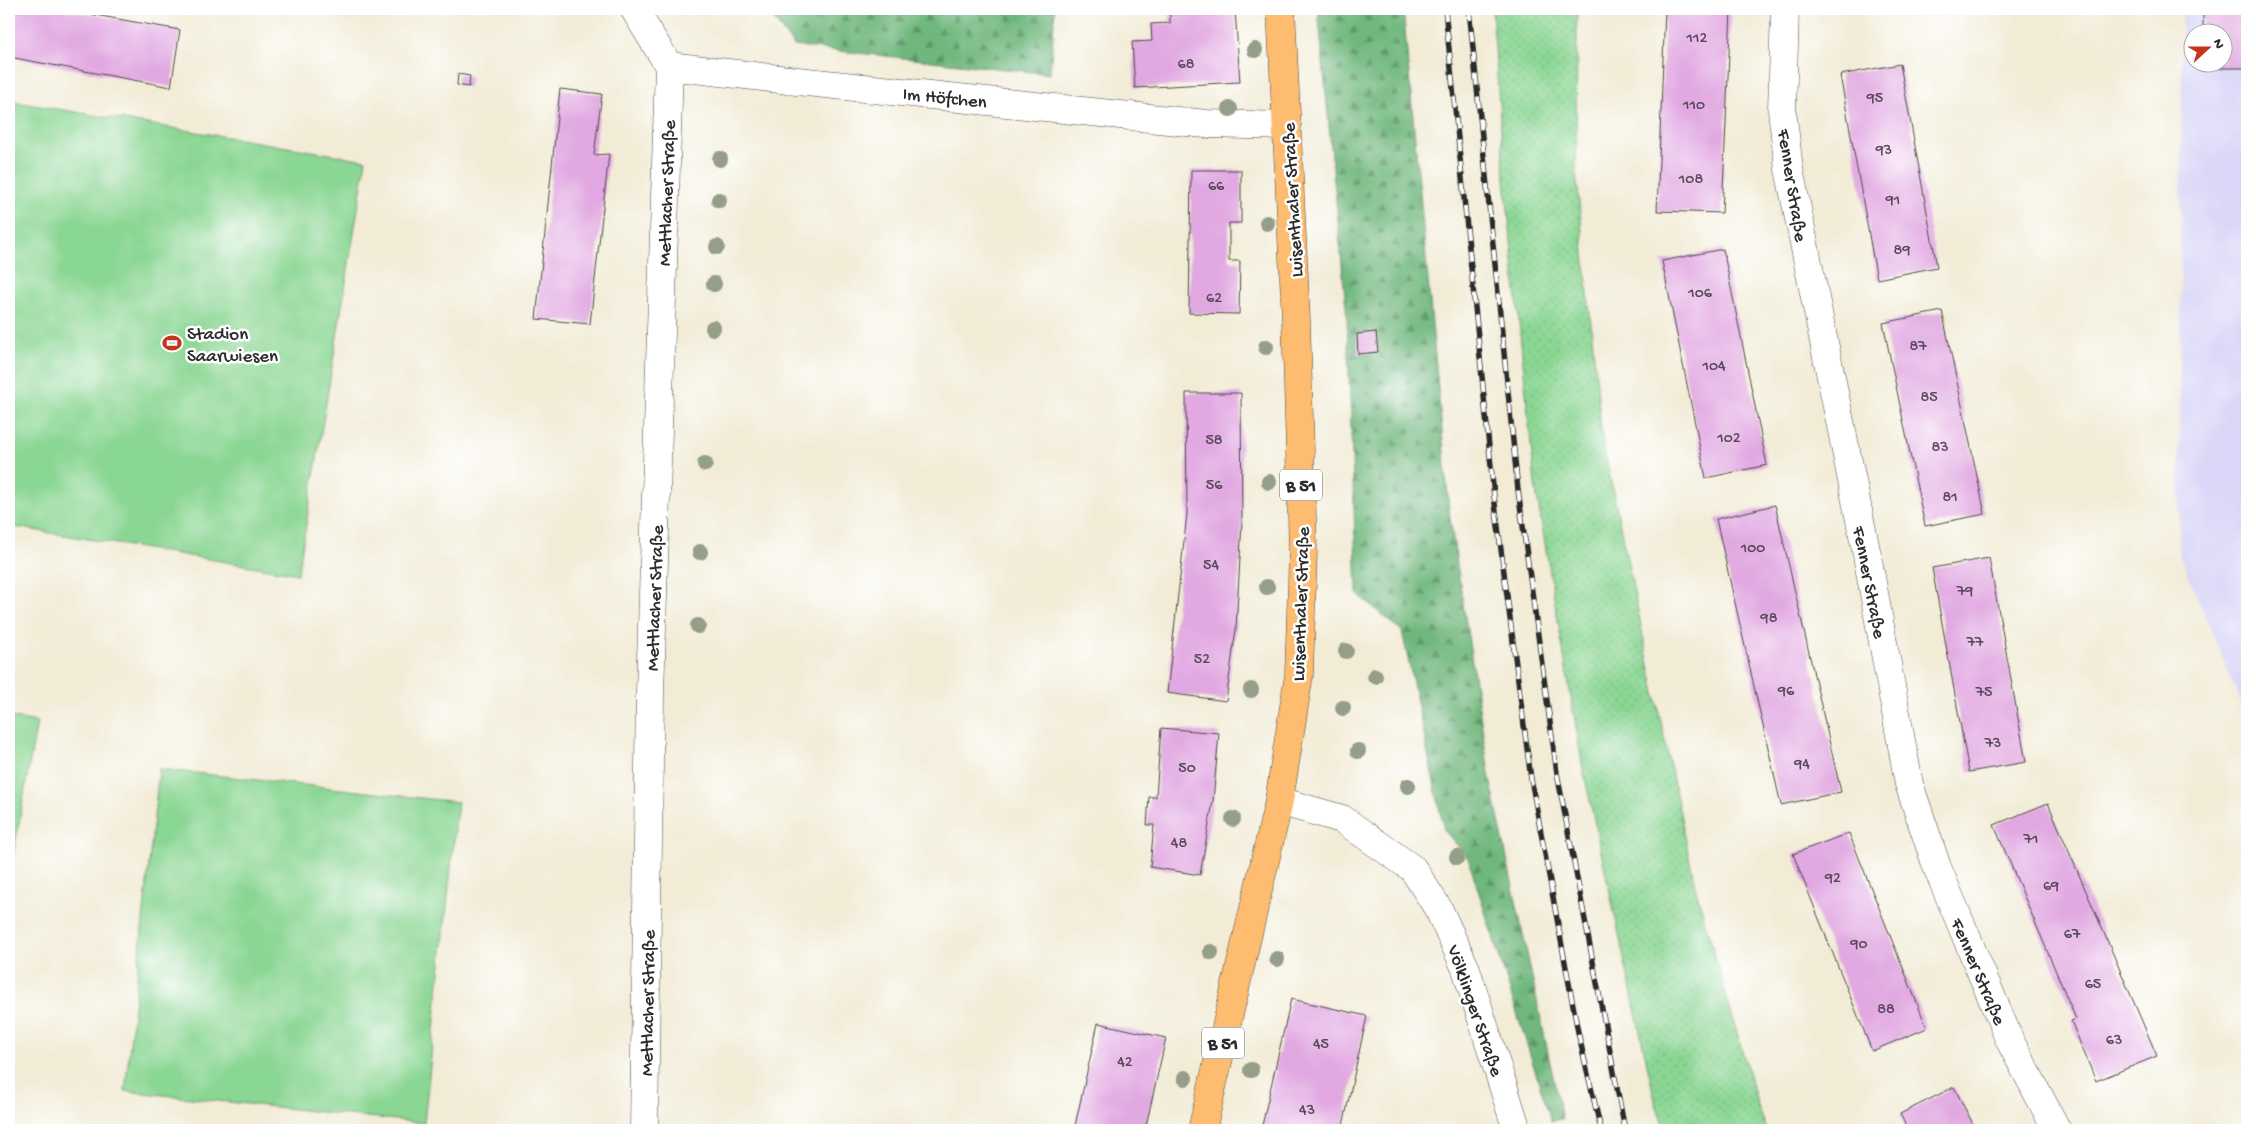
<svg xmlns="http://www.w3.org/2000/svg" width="2256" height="1139" font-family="'Gochi Hand',sans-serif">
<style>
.built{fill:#d9d6f7;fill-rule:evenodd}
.grass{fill:url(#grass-dots);stroke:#5a805f}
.forest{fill:url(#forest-firs);stroke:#4d7154}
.pitch{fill:#8ad693;stroke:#5a805f}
.building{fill:#e1a8e1}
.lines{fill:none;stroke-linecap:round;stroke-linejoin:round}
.minor-casing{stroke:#494845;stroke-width:29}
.major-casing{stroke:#494845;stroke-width:29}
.minor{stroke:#fff;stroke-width:28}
.major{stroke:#fdbc6f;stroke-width:28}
.rail-casing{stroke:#2b2b2b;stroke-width:5.5}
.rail{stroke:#fff;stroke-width:4;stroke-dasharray:11;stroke-linecap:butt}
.tree{fill:#949e89}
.labels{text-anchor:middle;stroke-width:5;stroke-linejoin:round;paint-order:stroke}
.number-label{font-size:16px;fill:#584a58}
.shield{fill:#fff;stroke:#6b6b6b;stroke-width:1}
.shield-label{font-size:18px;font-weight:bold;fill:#2b2b2b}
.street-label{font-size:19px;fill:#2b2b2b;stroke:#fff}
.poi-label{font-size:19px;fill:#2b2b2b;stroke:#fff;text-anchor:start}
</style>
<defs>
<pattern id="grass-dots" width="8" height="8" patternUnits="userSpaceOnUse" patternTransform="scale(1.25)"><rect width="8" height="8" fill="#8ad693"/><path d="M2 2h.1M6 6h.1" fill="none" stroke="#77b87f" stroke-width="1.8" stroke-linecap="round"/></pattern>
<pattern id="forest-firs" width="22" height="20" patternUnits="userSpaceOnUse" patternTransform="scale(1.25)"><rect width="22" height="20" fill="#6fb77d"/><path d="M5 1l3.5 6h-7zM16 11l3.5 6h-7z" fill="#5b9567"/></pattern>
</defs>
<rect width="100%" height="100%" fill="#fff"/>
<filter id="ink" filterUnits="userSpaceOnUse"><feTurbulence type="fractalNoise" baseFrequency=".02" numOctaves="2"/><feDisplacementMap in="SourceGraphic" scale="10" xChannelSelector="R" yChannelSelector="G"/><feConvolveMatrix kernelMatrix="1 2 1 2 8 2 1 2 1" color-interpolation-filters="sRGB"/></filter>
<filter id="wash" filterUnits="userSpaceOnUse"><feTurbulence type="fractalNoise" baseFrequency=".0096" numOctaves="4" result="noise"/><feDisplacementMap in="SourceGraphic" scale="20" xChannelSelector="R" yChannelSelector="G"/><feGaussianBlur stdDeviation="1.12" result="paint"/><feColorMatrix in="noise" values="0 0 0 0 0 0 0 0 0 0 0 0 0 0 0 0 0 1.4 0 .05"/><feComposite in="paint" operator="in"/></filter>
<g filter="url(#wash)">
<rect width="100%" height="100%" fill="#f2ecd7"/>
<path class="built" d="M2182 9H2247V717L2179 553ZM2194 32H2224V62H2194Z"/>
<path class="grass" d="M1492 9H1577L1576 170 1602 438 1696 890 1759 1109 1767 1130H1665L1655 1101 1583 769 1535 485 1504 170Z"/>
<path class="forest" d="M766 9H1055L1050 74 794 46Z
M1318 9H1403L1450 518 1489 773 1562 1119 1551 1121 1468 858 1444 830 1402 631 1357 594 1347 319Z"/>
<path class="pitch" d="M9 101 366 160 298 574 9 526Z
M9 717 37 722 9 879Z
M159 769 458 802 424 1123 125 1091Z"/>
<g id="blocks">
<path class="building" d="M9 9H61L180 30 171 87 9 57Z
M405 9H417V12Z
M1170 9H1235L1240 82 1135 88 1132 42 1152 41 1151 24 1170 23Z
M1665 9H1731L1722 213 1657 211Z
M2203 9H2247V68H2203V62H2224V32H2203Z
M1900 64 1937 267 1877 279 1840 75Z
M458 74 470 76 469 87 457 85Z
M560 89 602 94 594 155 609 154 590 324 536 319Z
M1191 170H1241V223H1229V261H1240L1239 314 1189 313Z
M1723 249 1767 465 1706 478 1662 261Z
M1942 311 1985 514 1925 526 1883 323Z
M1376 332 1378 352 1358 354 1357 334Z
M1186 393H1241L1242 522 1236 629 1226 701 1167 693 1187 514Z
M1775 505 1841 792 1781 805 1716 519Z
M1989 558 2026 762 1969 772 1932 568Z
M2247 719V731L2243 721Z
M1161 728 1219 733 1213 801 1200 875 1150 867 1154 825H1147L1149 797H1156Z
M2048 803 2157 1056 2096 1081 2071 1021 2076 1019 1994 825Z
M1849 833 1927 1028 1872 1051 1793 854Z
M1291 999 1367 1016 1342 1130H1261Z
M1098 1023 1166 1038 1145 1130H1074Z
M1954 1087 1976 1130H1908L1900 1114Z"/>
</g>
</g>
<g filter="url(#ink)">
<use href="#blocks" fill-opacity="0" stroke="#494845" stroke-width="1"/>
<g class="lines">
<g class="minor-casing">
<path id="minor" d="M634 9 669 66
M1785 9 1782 110 1789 169 1867 555 1909 784 1937 867 2010 1041 2057 1130
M669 66 788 80 1206 124 1287 126
M1279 801 1342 819 1413 869 1439 910 1466 969 1517 1130
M644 1130 650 694 669 66"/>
</g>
<g class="major-casing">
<path id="major" d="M1202 1130 1279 801 1299 675 1303 550 1296 320 1281 9"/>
</g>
<use href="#minor" class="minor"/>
<use href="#major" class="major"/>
<g class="rail-casing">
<path id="rail" d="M1445 9 1494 496 1531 779 1578 1032 1601 1130
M1469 9 1518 490 1557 773 1625 1130"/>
</g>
<use href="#rail" class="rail"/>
</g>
<g class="tree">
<circle cx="1255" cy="50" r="8"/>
<circle cx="1230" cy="109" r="8"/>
<circle cx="720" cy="159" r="8"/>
<circle cx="719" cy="200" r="8"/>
<circle cx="1267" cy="223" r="8"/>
<circle cx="717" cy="247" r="8"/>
<circle cx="714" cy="284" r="8"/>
<circle cx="713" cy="328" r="8"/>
<circle cx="1266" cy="347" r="8"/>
<circle cx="705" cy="464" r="8"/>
<circle cx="1269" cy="482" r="8"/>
<circle cx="700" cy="552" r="8"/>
<circle cx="1267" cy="587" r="8"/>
<circle cx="698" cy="626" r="8"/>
<circle cx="1346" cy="651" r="8"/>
<circle cx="1375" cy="676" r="8"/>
<circle cx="1251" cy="690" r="8"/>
<circle cx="1343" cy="708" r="8"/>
<circle cx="1358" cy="751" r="8"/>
<circle cx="1408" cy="786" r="8"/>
<circle cx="1233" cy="819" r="8"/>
<circle cx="1457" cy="857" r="8"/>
<circle cx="1211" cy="952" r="8"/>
<circle cx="1277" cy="959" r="8"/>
<circle cx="1251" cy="1070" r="8"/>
<circle cx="1185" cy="1078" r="8"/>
</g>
</g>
<defs>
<g id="stadium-bare" transform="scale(1.5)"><path d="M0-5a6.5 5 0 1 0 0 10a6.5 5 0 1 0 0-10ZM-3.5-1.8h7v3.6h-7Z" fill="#c8321e" stroke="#fff" stroke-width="2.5" paint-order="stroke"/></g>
</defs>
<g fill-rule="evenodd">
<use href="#stadium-bare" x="172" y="343"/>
</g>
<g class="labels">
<g class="number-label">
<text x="1697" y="42">112</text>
<text x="1186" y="68">68</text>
<text x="1875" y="102">95</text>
<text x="1694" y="109">110</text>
<text x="1884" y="154">93</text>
<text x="1691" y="183">108</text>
<text x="1216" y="190">66</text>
<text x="1893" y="204">91</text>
<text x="1902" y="254">89</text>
<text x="1700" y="297">106</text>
<text x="1214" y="302">62</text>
<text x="1918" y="350">87</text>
<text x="1714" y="370">104</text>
<text x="1929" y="401">85</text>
<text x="1729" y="442">102</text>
<text x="1214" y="444">58</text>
<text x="1940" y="451">83</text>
<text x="1214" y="489">56</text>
<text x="1950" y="501">81</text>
<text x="1753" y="552">100</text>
<text x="1211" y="569">54</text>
<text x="1965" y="595">79</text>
<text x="1769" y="622">98</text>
<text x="1975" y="646">77</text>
<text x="1202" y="663">52</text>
<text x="1786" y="695">96</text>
<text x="1984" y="696">75</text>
<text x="1993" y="747">73</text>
<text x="1802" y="768">94</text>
<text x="1187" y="772">50</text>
<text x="2031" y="843">71</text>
<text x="1179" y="847">48</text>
<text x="1833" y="882">92</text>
<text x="2051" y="890">69</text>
<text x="2072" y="938">67</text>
<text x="1859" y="948">90</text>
<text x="2093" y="988">65</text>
<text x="1886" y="1013">88</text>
<text x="2114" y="1044">63</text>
<text x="1321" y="1048">45</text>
<text x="1125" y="1066">42</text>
<text x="1307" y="1114">43</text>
</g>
<g class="shield">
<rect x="1280" y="469.5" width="42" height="31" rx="4"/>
<rect x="1202" y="1027.5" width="42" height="31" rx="4"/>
</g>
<g class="shield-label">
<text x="1301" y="491">B 51</text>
<text x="1223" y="1049">B 51</text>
</g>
<g class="street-label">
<text transform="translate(945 96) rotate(6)" y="7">Im Höfchen</text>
<text transform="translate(1794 185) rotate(81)" y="7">Fenner Straße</text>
<text transform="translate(665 193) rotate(-88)" y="7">Mettlacher Straße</text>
<text transform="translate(1291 200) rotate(-93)" y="7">Luisenthaler Straße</text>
<text transform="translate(1871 582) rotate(79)" y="7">Fenner Straße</text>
<text transform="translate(653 598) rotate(-88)" y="7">Mettlacher Straße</text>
<text transform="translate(1299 604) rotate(-88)" y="7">Luisenthaler Straße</text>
<text transform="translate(1980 971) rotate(67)" y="7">Fenner Straße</text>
<text transform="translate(646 1003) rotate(-89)" y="7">Mettlacher Straße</text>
<text transform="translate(1477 1010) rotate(71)" y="7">Völklinger Straße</text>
</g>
<g class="poi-label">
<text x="187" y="339">Stadion<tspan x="187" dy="22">Saarwiesen</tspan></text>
</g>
</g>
<rect width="2256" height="1139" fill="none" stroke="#fff" stroke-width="30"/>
<g transform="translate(2208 48) rotate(69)"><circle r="24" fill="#ffffff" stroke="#aaaaaa"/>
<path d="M0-4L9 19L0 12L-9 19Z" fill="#c8321e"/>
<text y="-8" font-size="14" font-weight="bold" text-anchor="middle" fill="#2b2b2b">N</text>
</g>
</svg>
